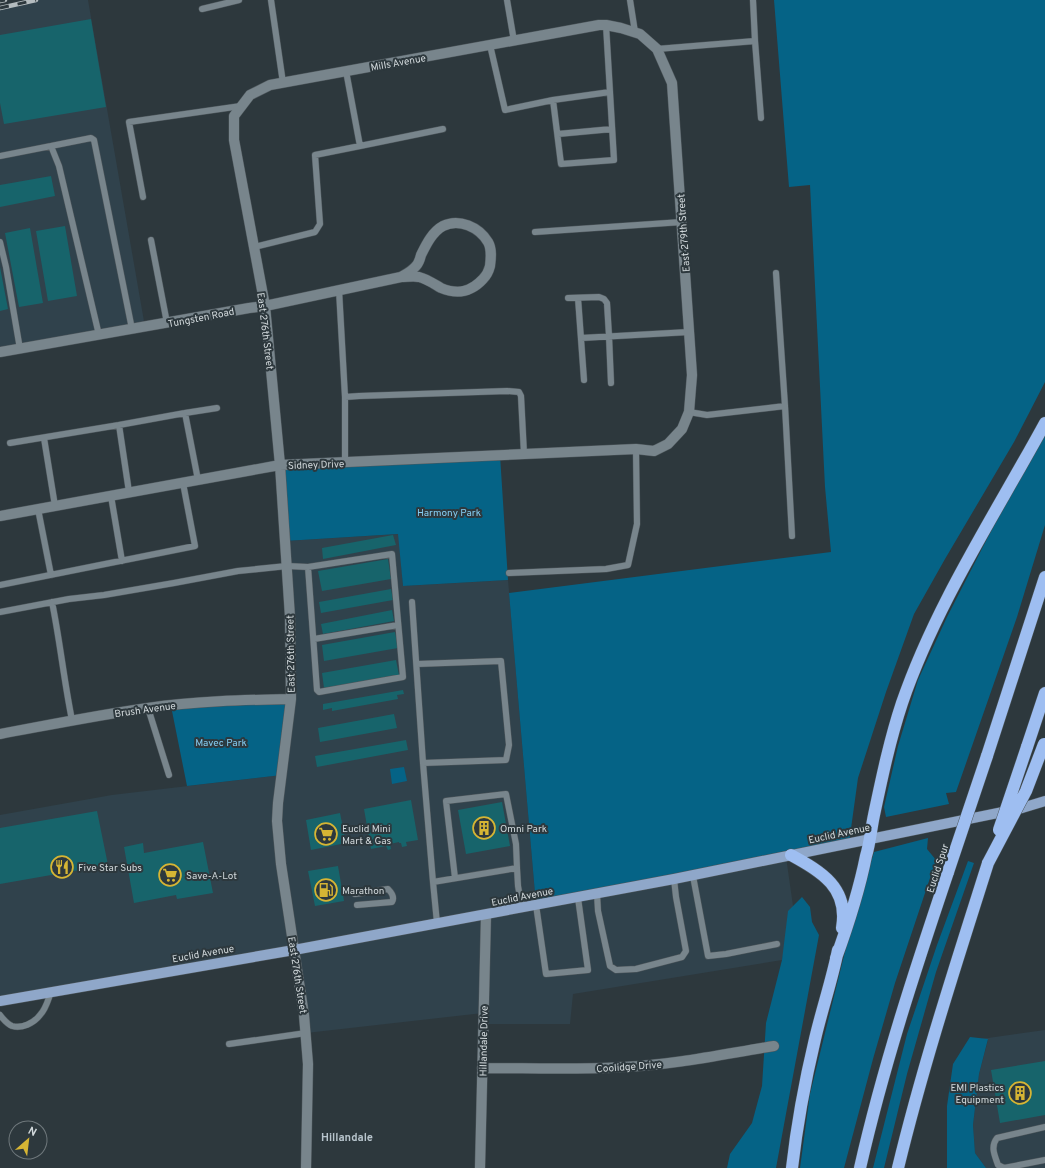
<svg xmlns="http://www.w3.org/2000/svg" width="1045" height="1168" font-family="Overpass,sans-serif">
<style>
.built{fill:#30424c}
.green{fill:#056386}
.building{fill:#17646b}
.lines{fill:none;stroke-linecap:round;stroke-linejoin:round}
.service-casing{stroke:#4d565b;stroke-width:7}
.minor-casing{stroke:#4d565b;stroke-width:11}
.primary-casing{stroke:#4d565b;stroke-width:11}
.motorway-casing{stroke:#4d565b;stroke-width:13}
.service{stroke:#78858c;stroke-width:6}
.minor{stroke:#78858c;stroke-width:10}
.primary{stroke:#8fa7c9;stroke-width:10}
.motorway{stroke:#9ebef1;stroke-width:12}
.rail-casing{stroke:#b4bcbf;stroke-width:4.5}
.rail{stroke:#2d383d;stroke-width:3;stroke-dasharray:9;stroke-linecap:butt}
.motorway-bridge-casing{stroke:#4d565b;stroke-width:13;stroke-linecap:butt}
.motorway-bridge{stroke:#9ebef1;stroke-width:12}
.labels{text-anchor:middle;stroke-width:4;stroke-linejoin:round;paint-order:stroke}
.street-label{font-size:10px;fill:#d1d8db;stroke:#2d383d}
.park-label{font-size:10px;fill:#85cef3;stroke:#2d383d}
.poi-label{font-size:10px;fill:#d1d8db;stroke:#2d383d;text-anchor:start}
.neighbourhood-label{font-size:11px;font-weight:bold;fill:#b8c5cd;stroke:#2d383d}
</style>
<rect width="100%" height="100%" fill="#2d383d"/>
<path class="built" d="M36 0H88L145 327 0 352V8Z
M399 534 403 586 508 580 536 905 786 857 793 906 782 960 573 994 570 1024H483V1013L306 1033 294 950 0 1001V815L112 795 282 775 291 699 285 541Z
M1045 1030V1168H986L975 1153 973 1125 979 1074 988 1040 981 1039Z"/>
<path class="green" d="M774 0H1045V382L1014 442 945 559 914 614 886 692 858 778 849 843 536 905 509 593 831 552 825 487 810 185 789 187Z
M1045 432V525L1017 617 956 792 946 793 949 804 886 817 884 807 898 746 918 680 947 617 989 535Z
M500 455 508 580 403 586 398 534 285 541 280 465Z
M291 699 282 775 187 786 171 706Z
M404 767 407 781 392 784 390 769Z
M928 838 927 849 936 860 895 983 873 1059 844 1168H800L810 1094 854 915 874 852Z
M968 861 974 863 936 972 907 1074 884 1168H873L907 1034 937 945Z
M802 897 810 907 812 922 819 935 776 1168H727L730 1154 752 1123 762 1086 766 1023 782 960 788 911Z
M970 1037 988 1039 979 1074 973 1125 975 1153 986 1168H947V1106L953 1064Z"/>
<path class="building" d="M91 19 106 107 4 124 0 103V35Z
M51 176 55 196 0 207V185Z
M65 226 77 296 48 301 36 231Z
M30 228 43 303 19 307 5 233Z
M0 267 8 309 0 311Z
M393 535 396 545 323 559 322 548Z
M388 559 391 579 322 591 318 571Z
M391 589 393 600 321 613 319 602Z
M392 610 394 621 323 634 321 624Z
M395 632 398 648 324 661 322 645Z
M396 660 399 675 324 688 322 673Z
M403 690 404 694 397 695 398 699 332 711V708L323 710V704Z
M394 714 397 728 320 742 318 728Z
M406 740 408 750 317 767 315 756Z
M411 800 418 840 406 842 407 846 402 847 401 843H399V842L390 844 391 849 388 850 386 846 371 849 364 809Z
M502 802 510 846 466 854 458 810Z
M97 811 108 865 0 884V828Z
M340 813 346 843 311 850 306 820Z
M203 842 213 893 177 899 176 895 134 903 124 847 143 843 144 853Z
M338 866 344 901 315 906 308 871Z
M1045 1061V1115L1000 1123 991 1070Z"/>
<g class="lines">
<g class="service-casing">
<path id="service" d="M271 0 283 83
M507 0 514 41
M630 0 635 32
M202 9 239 0
M755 41 761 118
M490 45 505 110 553 100 561 164 614 160 606 25
M657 49 755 41 753 0
M553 100 610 92
M558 134 612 129
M51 146 91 138 94 140 132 329
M360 146 443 129
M0 156 51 146 59 166 99 335
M143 197 129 122 241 106
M535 232 682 222
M151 240 167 323
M0 242 6 267 20 349
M254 247 315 232 320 224 315 155 360 146 346 71
M776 273 785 406
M339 290 345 397 359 396 507 391 519 392 521 396 524 454
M568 298 599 297 604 299 607 303 609 336 611 383
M578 298 584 380
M581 338 689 332
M345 397V462
M689 412 707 415 785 406 792 536
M44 438 55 506
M10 443 119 425
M198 480 185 413 217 408
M129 492 119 425 185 413
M111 496 122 561
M38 509 51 575
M509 573 606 569 628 565 637 524 636 449
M0 585 195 546 183 483
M52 602C60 641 64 681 72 720
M412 602 423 763 433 882
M0 612 69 599 104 595 174 583 238 571 287 566 308 567 392 554 403 677 319 692 317 690 308 567
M314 639 398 625
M417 664 501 661 509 745 506 760 423 763
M148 708 169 775
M693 876 708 956 726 954 777 944
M455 878 446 801 506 794 516 844 517 868
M355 894 388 889C391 892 395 897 392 902L357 905
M597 894 598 911 610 966 616 970 636 969 682 957 686 951 676 897 674 879
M536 905 546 974 588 970 578 898
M437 923 433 882 517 868 518 886 522 908
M0 1015C3 1019 7 1024 12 1026 22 1029 34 1023 40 1015 46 1009 48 1000 51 992
M229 1044 306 1033
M1045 1127 997 1138C990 1147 995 1156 998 1165L1004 1168 1045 1160"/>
</g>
<g class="minor-casing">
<path id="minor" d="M0 352 249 308 265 306 401 277C407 277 414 276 419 277 427 279 434 284 441 288 458 295 471 292 483 279 486 276 489 270 490 266 491 258 492 249 488 242 479 227 459 218 443 226 432 232 426 245 421 255 420 259 418 264 416 266 412 271 406 274 401 277
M0 516 280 465 636 449 654 451 668 444 682 429 689 412 692 375 672 83 657 49 640 34 621 28 606 25H599L270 85 250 95 234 116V140L265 306 280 465 290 617 291 699 278 803 277 821 281 864 304 1015 308 1064 306 1168
M0 734C49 725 98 715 148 708 195 701 243 700 291 699
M482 1068C529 1068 576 1070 623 1067 674 1065 724 1054 774 1046
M480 1168 486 915"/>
</g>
<g class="primary-casing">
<path id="primary" d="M0 1001 294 950 674 879 1022 808 1045 801"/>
</g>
<g class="motorway-casing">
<path id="motorway" d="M1027 747 1045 693
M987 756 1045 577
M791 855C822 872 849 888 842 928
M836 958C848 925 859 891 866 856 870 843 871 829 874 815 882 777 890 739 902 703 936 604 995 515 1045 423
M792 1168C797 1124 805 1081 815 1039 822 1009 832 980 838 950
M860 1168C883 1067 915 970 948 872
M898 1168C923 1065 956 964 988 863"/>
</g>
<use href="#service" class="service"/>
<use href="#minor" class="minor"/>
<use href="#primary" class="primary"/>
<use href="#motorway" class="motorway"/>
<g class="rail-casing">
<path id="rail" d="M0 1 5 0
M0 8 36 0"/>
</g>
<use href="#rail" class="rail"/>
<g class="motorway-bridge-casing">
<path id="motorway-bridge" d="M999 830 1027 747
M988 863 1026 791 1044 744
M948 872 987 756"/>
</g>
<use href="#motorway-bridge" class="motorway-bridge"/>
</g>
<defs>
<g id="building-ring" transform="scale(1.15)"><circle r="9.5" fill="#2d383d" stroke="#d6b534" stroke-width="1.5"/><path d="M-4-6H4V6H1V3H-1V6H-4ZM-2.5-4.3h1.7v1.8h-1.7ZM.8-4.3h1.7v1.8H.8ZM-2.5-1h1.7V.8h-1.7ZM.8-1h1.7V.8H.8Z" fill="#d6b534"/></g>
<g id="supermarket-ring" transform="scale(1.15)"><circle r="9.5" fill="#2d383d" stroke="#d6b534" stroke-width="1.5"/><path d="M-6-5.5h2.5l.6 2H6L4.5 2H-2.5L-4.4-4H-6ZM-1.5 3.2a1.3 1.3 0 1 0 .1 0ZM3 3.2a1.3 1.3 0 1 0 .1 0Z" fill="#d6b534"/></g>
<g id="restaurant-ring" transform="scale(1.15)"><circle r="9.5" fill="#2d383d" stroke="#d6b534" stroke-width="1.5"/><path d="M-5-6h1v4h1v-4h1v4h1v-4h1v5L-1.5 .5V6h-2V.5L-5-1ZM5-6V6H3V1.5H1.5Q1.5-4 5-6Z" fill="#d6b534"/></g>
<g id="fuel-ring" transform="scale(1.15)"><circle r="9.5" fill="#2d383d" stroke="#d6b534" stroke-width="1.5"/><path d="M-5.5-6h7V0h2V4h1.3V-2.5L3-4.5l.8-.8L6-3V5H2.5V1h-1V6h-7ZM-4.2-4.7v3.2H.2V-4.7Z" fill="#d6b534"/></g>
</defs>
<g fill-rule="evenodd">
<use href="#building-ring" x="484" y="828"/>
<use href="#supermarket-ring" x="326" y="834"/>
<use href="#restaurant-ring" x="62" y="867"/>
<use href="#supermarket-ring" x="170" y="875"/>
<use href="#fuel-ring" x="326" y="890"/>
<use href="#building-ring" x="1020" y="1093"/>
</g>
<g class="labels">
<g class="street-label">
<text transform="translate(398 62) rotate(-10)" y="4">Mills Avenue</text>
<text transform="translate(683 233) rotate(-94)" y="4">East 279th Street</text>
<text transform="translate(201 317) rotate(-11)" y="4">Tungsten Road</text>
<text transform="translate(266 331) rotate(83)" y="4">East 276th Street</text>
<text transform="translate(316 464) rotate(-2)" y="4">Sidney Drive</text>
<text transform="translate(290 654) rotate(-91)" y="4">East 276th Street</text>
<text transform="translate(145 709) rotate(-8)" y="4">Brush Avenue</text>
<text transform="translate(839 833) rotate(-12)" y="4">Euclid Avenue</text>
<text transform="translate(937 868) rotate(-72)" y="4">Euclid Spur</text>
<text transform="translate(522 896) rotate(-11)" y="4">Euclid Avenue</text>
<text transform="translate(203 953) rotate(-10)" y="4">Euclid Avenue</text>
<text transform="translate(298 975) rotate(81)" y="4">East 276th Street</text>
<text transform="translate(483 1041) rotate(-89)" y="4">Hillandale Drive</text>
<text transform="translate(629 1066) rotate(-4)" y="4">Coolidge Drive</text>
</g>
<g class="park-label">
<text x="449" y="516">Harmony Park</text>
<text x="221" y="746">Mavec Park</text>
</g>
<g class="poi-label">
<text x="342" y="832">Euclid Mini<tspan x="342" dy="12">Mart &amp; Gas</tspan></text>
<text x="500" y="832">Omni Park</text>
<text x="78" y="871">Five Star Subs</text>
<text x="186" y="879">Save-A-Lot</text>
<text x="342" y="894">Marathon</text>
<text x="1004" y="1091" text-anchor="end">EMI Plastics<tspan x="1004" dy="12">Equipment</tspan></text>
</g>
<g class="neighbourhood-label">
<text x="347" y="1141">Hillandale</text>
</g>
</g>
<g transform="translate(28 1140) rotate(28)"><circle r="19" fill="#2d383d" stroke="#6f787c"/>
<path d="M0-3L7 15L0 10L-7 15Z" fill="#d6b534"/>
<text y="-6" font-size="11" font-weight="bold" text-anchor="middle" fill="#d1d8db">N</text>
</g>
</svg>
